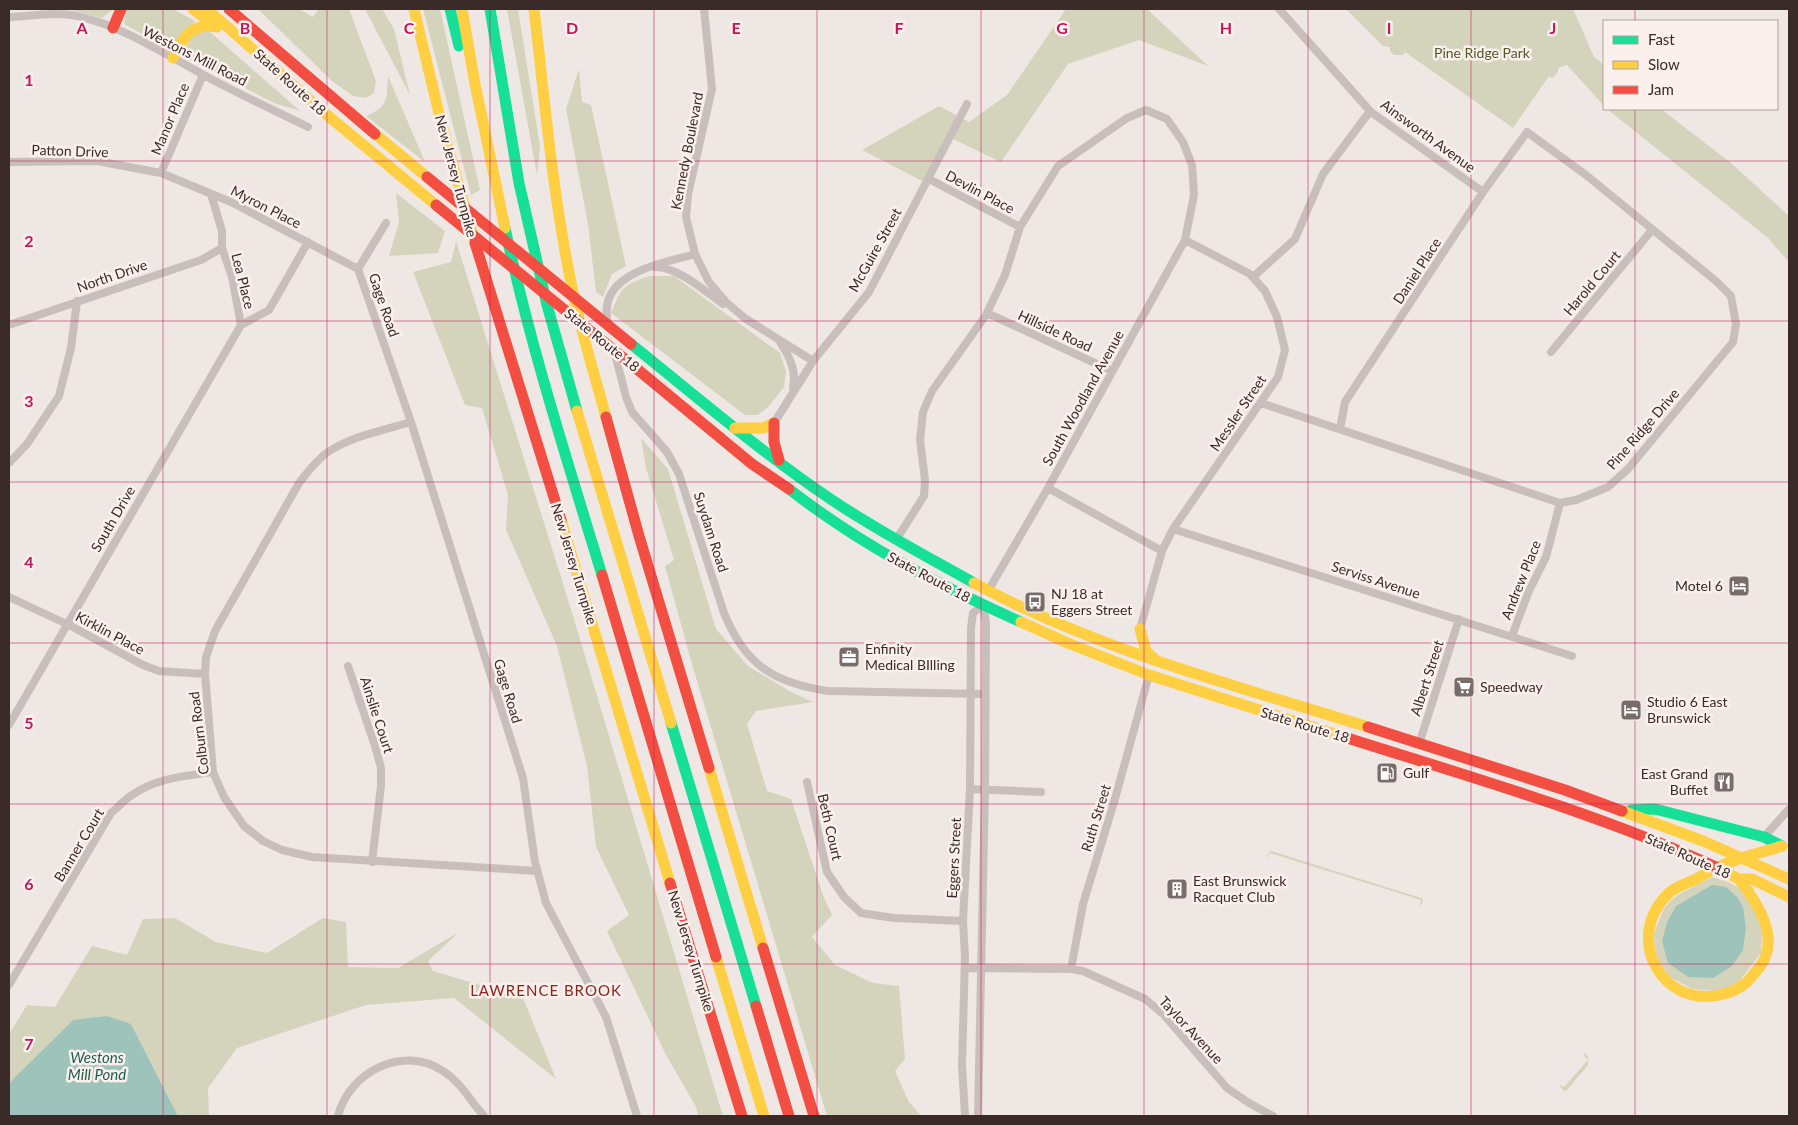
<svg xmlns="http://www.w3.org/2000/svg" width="1798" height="1125" font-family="Lato,sans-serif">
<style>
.green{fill:#d4d4bc}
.water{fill:#9ec3bb}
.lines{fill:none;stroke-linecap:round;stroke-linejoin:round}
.street{stroke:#c8bfbc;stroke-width:8}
.fast{stroke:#16e098;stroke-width:11}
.slow{stroke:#ffcf43;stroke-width:11}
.jam{stroke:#f24e42;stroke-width:11}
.jam-bridge{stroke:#f24e42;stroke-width:11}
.grid{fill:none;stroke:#c2185b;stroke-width:1;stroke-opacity:0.55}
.labels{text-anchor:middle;stroke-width:5;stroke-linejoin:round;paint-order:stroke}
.park-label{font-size:14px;fill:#51592b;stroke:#fbf0eb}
.street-label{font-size:14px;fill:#3a2b29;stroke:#fbf0eb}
.poi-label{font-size:14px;fill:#3a2b29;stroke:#fbf0eb;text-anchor:start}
.neighbourhood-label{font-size:15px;letter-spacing:1px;fill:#8d221d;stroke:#fbf0eb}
.water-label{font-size:15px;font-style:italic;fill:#1c5e55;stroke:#fbf0eb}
.grid-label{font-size:16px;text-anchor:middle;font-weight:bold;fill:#c2185b;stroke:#fbf0eb;stroke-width:5;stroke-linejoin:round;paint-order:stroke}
</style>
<rect width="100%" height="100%" fill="#efe7e3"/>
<path class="green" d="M68 9H111L112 10 102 18Z
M126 9H173L195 21 173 47 164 46 124 24Z
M258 9H299L313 17 319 9H349L376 81 374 93 366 98 353 96 332 81Z
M365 9H382L394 29 410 95Z
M423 9H440L480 190 471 195Z
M507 9H518L540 146 537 175Z
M1066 9H1147L1208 66 1139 40 1068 64 1001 162 953 139 928 184 862 150 939 106 969 122 1007 95Z
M1346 9H1573L1594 57 1604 65V106L1567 65 1558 68V72L1552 78 1549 76 1513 128 1405 52 1403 55H1394L1390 51V47L1383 46Z
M210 32 300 111 274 103 187 58 185 51 192 33Z
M579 69 582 102 591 105 626 266 612 274 603 297 596 292 588 224 566 109Z
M388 76 425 162 366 116C390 106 386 99 388 76Z
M1607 109H1661L1731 163 1789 216V262L1768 238Z
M396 193 445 231 438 253 389 256 399 222Z
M456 241 574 619 723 1116H698L696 1107 665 1053 607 931 629 915 596 847 587 766 557 646 506 530 508 495 482 408 465 405 413 272 451 262Z
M650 276H674L780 353 786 371 784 387 769 406 758 415H745L611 313C622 287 622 285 650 276Z
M641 438 668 469 716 629 748 666 791 692 813 702 756 711 747 724 767 791 791 799 824 898 832 915 812 937 835 965 873 983 899 986 905 1059 895 1071 909 1102 921 1116H827L692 664 665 566 674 560 646 468Z
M1271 851 1421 898 1423 899 1421 906H1420L1421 900 1270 853 1266 859 1267 855Z
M1712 877 1728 882 1739 888 1763 921 1761 953 1738 983 1716 991 1692 989 1670 977 1656 958 1654 933 1663 910 1671 900 1681 893Z
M175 918 216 942 267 953 323 918 346 922 348 967 398 968 459 932 428 961 433 971 523 998 556 1079 454 998 366 1005 237 1048 208 1088 209 1114 211 1116H178L131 1024 73 1020 9 1083V1034L27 1005 55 1007 92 946 127 955 143 919Z
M1585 1053 1588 1057V1065L1567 1090 1564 1091 1558 1084 1564 1087 1588 1060 1584 1056Z"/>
<path class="water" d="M1712 885 1726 887 1737 897 1743 907 1746 928 1743 950 1732 966 1713 978 1688 977 1668 963 1662 941 1667 922 1676 906Z
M107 1016 131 1024 178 1116H9V1083L73 1020Z"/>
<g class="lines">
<path class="street" d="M704 9 712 89 688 194 686 217 695 254 709 282 727 303 746 319 813 361
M1279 9 1371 112 1483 192
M9 17C32 16 58 11 81 17 121 26 165 54 202 74 236 93 272 109 308 127
M9 162 97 161 161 173 231 202 358 269
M161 173 203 75
M929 179 1020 227
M211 194 222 231V248L232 277 241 325
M655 267C678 267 705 291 723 304
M358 269 411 422 523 778 535 862 546 903 606 1017 637 1116
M358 269 386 223
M1253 277 1295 239 1323 174 1370 111
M987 313 1112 371
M608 323C596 273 661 264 695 254
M9 325 201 260 222 248
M241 325 269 310 308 242
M780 342C789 355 797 371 793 387
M1551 352 1652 230
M615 354 626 397 632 412 667 452 679 474 724 613C745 665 774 683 828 691L985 694
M1261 403 1560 503 1576 500 1608 487 1628 469 1733 342 1736 324 1731 296 1717 282 1586 175 1527 132 1483 192 1345 402 1340 429
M411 422C384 430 352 436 328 452 316 460 308 472 299 483L215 631 206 657 205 674 213 772 224 797 244 826 263 841 282 850 312 857 537 871
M774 423 813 361 869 292 967 104
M9 463 27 444 59 396 71 348 77 301
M1048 488 1162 551
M1173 529 1572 656
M896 540 924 496 925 480 920 440 923 412 932 391 986 315 1005 275 1020 227 1058 166 1127 118 1146 110 1167 119 1183 142 1192 165 1194 195 1185 240 1048 488 988 591
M9 597 71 626 143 665 159 671 205 674
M1140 629 1162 551 1173 529 1278 377 1285 350 1277 317 1265 291 1250 274 1185 240
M1512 636 1528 593 1546 557 1560 503
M348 666 375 746 381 768V786L372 862
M9 725 241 325
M1419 744 1459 619
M807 782 827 872 844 897 861 913 894 918 963 921
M970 789 1041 792
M1764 837 1789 809
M965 968 1071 969 1083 971 1145 999 1163 1014 1227 1088 1249 1103 1273 1116
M1071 969 1083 904 1115 799 1149 675
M9 985 111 813C118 807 124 800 132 795 156 778 185 776 213 772
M338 1116C349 1072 403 1044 443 1071 461 1082 470 1101 484 1116
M965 1116 962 1065 965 957 963 921 970 789 971 628 973 613 983 605
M978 1116 985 790 986 623 983 604"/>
<path class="fast" d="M450 9 459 46
M490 9 519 183 547 305 577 411
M505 228C530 345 567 460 602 575
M631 344C697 397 762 453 832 500 878 531 926 556 974 583
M789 489C861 545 938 585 1021 622
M671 723 756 1006
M1631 810 1655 809 1764 837 1782 846"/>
<path class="slow" d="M193 9 213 24
M207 9 327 115 436 205
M414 9 443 130 475 243
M462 9 475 84 505 228
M534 9C544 93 551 178 567 262 576 314 592 366 606 417
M173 58C184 37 190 23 217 27
M375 134 427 177
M577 411 671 723
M735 428H763L774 423
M561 520 670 883
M974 583C1097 650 1234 685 1368 727
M1021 622 1070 644 1149 675 1344 737
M1140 629 1146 651 1156 660
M709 768 763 948
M1622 811 1703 841 1789 879
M1718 868 1739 879H1752L1789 897
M1739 879C1757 902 1782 939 1759 968 1755 972 1751 978 1747 982 1739 989 1729 993 1720 995 1660 1008 1624 936 1668 894 1675 887 1685 884 1694 880 1705 874 1716 867 1728 863 1745 856 1764 852 1782 846
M716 957 764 1116"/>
<path class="jam" d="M229 9 375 134
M113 28 121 9
M475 243 561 520
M637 369 752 464 789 489
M606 417 639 536 709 768
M774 423V442L779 460
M602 575 716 957
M1368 727 1565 790 1622 811
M1344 737C1470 777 1597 813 1718 868
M670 883 742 1116
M763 948 814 1116
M756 1006 789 1116"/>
<path class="jam-bridge" d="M427 177 631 344
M436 205 637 369"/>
</g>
<path class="grid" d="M163 9V1116M327 9V1116M490 9V1116M654 9V1116M817 9V1116M981 9V1116M1144 9V1116M1308 9V1116M1471 9V1116M1635 9V21M1635 109V1116M9 161H1789M9 321H1789M9 482H1789M9 643H1789M9 804H1789M9 964H1789"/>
<defs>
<g id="hotel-square" transform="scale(1.125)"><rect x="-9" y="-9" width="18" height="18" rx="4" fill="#796d6a" stroke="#fbf0eb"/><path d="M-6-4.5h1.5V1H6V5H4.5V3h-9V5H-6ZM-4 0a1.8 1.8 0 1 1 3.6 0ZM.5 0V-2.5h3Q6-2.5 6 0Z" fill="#fff"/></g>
<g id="bus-square" transform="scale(1.125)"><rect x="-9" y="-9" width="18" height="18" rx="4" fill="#796d6a" stroke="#fbf0eb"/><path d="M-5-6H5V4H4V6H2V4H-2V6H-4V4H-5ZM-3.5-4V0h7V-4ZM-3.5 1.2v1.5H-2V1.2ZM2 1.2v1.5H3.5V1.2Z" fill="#fff"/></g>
<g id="office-square" transform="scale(1.125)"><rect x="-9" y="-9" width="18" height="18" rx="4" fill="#796d6a" stroke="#fbf0eb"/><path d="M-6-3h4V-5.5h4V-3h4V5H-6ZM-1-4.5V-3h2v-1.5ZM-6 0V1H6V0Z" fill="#fff"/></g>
<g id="supermarket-square" transform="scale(1.125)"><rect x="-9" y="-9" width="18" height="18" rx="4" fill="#796d6a" stroke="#fbf0eb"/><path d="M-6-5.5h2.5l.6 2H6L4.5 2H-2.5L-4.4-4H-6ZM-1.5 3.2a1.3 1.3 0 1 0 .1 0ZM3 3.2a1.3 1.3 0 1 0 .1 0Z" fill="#fff"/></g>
<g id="fuel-square" transform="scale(1.125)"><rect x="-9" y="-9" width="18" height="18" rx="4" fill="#796d6a" stroke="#fbf0eb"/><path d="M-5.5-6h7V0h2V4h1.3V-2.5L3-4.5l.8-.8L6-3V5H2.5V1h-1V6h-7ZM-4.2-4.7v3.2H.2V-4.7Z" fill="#fff"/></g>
<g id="restaurant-square" transform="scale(1.125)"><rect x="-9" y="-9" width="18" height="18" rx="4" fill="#796d6a" stroke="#fbf0eb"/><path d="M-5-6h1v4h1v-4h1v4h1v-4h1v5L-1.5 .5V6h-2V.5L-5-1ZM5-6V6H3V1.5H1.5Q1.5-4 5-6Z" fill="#fff"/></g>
<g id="building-square" transform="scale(1.125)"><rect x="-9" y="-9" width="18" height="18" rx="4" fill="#796d6a" stroke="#fbf0eb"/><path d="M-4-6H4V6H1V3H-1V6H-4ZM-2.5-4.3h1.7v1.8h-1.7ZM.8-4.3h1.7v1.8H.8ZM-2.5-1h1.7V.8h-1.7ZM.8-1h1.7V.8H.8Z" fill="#fff"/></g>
</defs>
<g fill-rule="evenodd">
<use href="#hotel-square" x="1739" y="586"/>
<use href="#bus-square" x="1035" y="602"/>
<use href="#office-square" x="849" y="657"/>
<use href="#supermarket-square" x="1464" y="687"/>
<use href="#hotel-square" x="1631" y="710"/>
<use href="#fuel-square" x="1387" y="773"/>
<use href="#restaurant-square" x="1724" y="782"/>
<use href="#building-square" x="1177" y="889"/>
</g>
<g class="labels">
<g class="park-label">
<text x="1482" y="58">Pine Ridge Park</text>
</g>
<g class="street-label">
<text transform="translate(195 56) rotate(27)" y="5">Westons Mill Road</text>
<text transform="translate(290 82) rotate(42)" y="5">State Route 18</text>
<text transform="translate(170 119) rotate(-67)" y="5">Manor Place</text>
<text transform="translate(1428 136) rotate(36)" y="5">Ainsworth Avenue</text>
<text transform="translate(70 151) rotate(2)" y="5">Patton Drive</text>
<text transform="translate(687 151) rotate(-79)" y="5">Kennedy Boulevard</text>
<text transform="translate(456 176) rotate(75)" y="5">New Jersey Turnpike</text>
<text transform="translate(980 192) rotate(28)" y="5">Devlin Place</text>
<text transform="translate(266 207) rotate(27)" y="5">Myron Place</text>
<text transform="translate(875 250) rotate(-61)" y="5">McGuire Street</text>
<text transform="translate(1417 271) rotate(-57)" y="5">Daniel Place</text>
<text transform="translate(112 276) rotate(-19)" y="5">North Drive</text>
<text transform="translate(243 281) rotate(76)" y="5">Lea Place</text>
<text transform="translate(1592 283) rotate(-50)" y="5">Harold Court</text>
<text transform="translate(384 305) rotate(71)" y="5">Gage Road</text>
<text transform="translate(1055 331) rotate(25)" y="5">Hillside Road</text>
<text transform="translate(602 340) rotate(39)" y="5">State Route 18</text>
<text transform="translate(1083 398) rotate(-61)" y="5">South Woodland Avenue</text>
<text transform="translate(1238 413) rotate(-56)" y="5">Messler Street</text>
<text transform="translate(1643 429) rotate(-49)" y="5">Pine Ridge Drive</text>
<text transform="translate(113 519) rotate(-60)" y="5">South Drive</text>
<text transform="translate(711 532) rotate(72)" y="5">Suydam Road</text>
<text transform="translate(574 564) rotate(73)" y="5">New Jersey Turnpike</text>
<text transform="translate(929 577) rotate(28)" y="5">State Route 18</text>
<text transform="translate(1376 580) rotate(18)" y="5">Serviss Avenue</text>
<text transform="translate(1521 580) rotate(-68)" y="5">Andrew Place</text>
<text transform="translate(110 633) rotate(28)" y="5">Kirklin Place</text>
<text transform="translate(1427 678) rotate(-72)" y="5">Albert Street</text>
<text transform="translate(508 691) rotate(73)" y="5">Gage Road</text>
<text transform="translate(377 715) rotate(72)" y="5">Ainslie Court</text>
<text transform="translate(1305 725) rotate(17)" y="5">State Route 18</text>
<text transform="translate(199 733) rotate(-97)" y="5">Colburn Road</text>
<text transform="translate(1096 818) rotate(-73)" y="5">Ruth Street</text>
<text transform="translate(830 827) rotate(77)" y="5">Beth Court</text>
<text transform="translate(79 845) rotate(-59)" y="5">Banner Court</text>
<text transform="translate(1688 856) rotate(24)" y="5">State Route 18</text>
<text transform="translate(954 858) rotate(-87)" y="5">Eggers Street</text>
<text transform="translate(691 951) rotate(73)" y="5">New Jersey Turnpike</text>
<text transform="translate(1191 1030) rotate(47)" y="5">Taylor Avenue</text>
</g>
<g class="poi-label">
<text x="1723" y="591" text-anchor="end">Motel 6</text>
<text x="1051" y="599">NJ 18 at<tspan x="1051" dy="16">Eggers Street</tspan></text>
<text x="865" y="654">Enfinity<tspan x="865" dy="16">Medical BIlling</tspan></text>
<text x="1480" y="692">Speedway</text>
<text x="1647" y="707">Studio 6 East<tspan x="1647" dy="16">Brunswick</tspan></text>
<text x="1403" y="778">Gulf</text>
<text x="1708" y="779" text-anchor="end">East Grand<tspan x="1708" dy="16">Buffet</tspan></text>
<text x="1193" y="886">East Brunswick<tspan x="1193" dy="16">Racquet Club</tspan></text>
</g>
<g class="neighbourhood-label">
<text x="546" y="996">LAWRENCE BROOK</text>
</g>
<g class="water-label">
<text x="97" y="1063">Westons<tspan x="97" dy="17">Mill Pond</tspan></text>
</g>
</g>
<g class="grid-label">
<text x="82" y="34">A</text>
<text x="245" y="34">B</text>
<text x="409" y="34">C</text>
<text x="572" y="34">D</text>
<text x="736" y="34">E</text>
<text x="899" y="34">F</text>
<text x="1062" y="34">G</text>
<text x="1226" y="34">H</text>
<text x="1389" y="34">I</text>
<text x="1553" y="34">J</text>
<text x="29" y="86">1</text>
<text x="29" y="247">2</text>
<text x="29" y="407">3</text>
<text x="29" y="568">4</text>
<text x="29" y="729">5</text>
<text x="29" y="890">6</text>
<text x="29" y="1050">7</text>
</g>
<rect width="1798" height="1125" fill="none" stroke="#3a2b29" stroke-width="20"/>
<rect x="1603" y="20" width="175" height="90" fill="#fbf0eb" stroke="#aea19d"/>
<rect x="1613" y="36" width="25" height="8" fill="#16e098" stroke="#aea19d"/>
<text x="1648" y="45" font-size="15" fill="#3a2b29">Fast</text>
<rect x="1613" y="61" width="25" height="8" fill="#ffcf43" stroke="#aea19d"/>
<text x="1648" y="70" font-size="15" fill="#3a2b29">Slow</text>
<rect x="1613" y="86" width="25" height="8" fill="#f24e42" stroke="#aea19d"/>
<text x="1648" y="95" font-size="15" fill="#3a2b29">Jam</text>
</svg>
